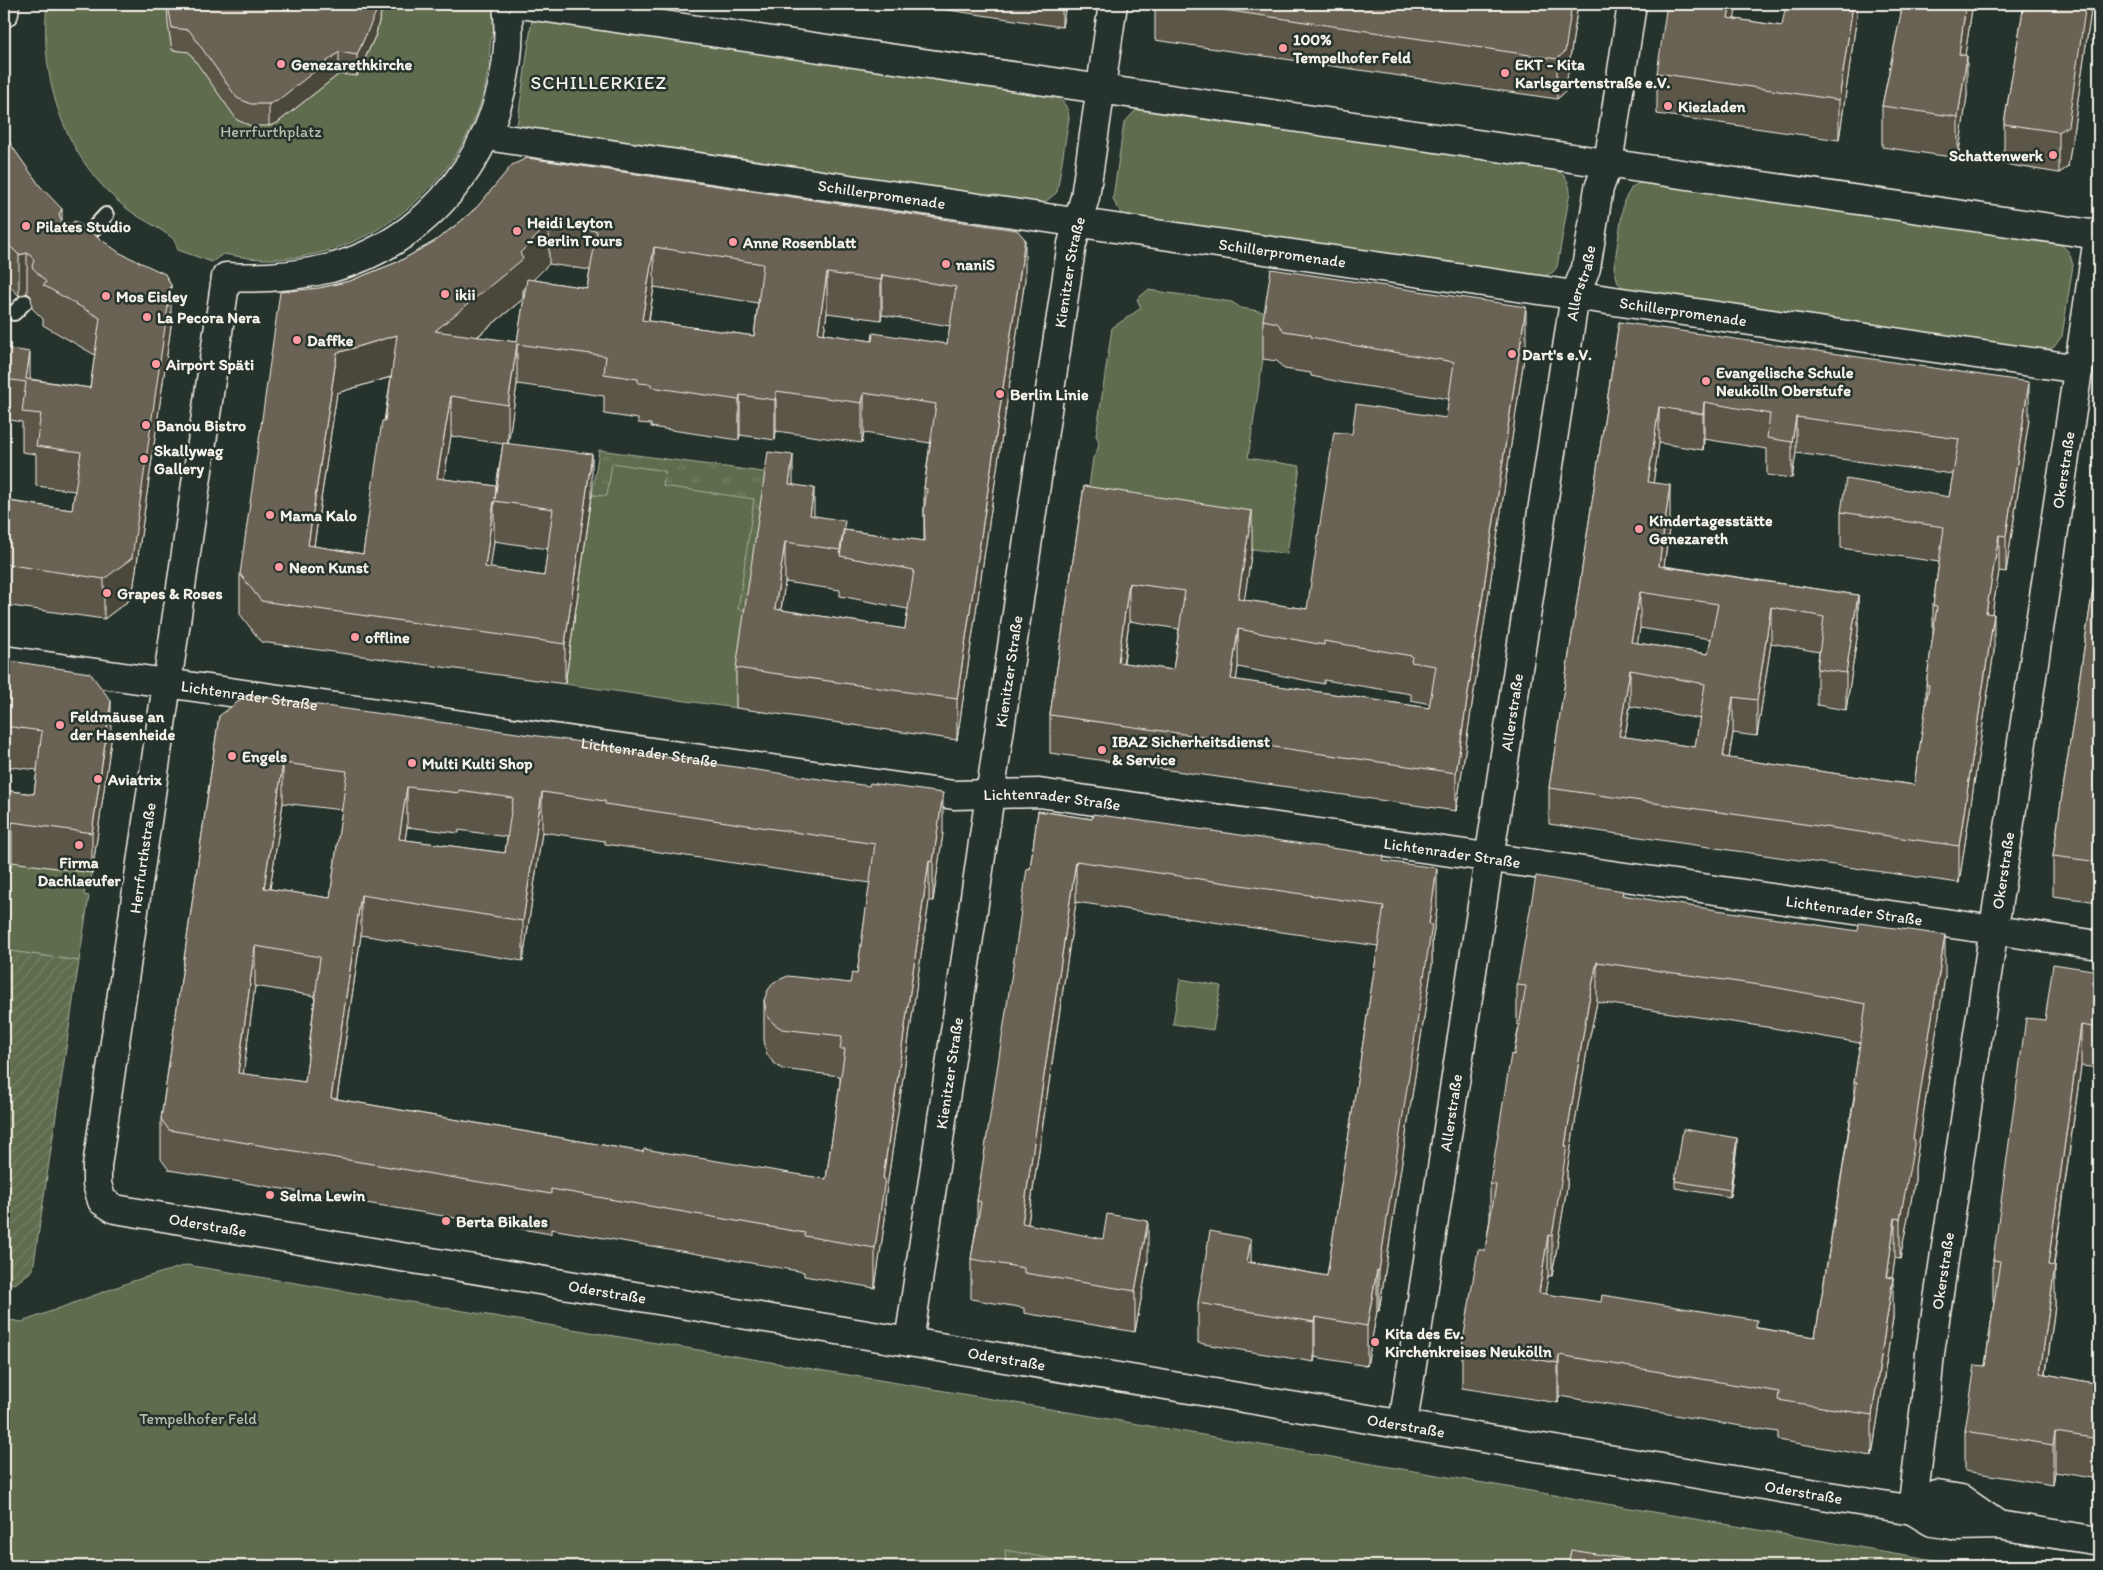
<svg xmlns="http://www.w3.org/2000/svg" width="2103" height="1570" font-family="Itim,sans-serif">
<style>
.grass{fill:url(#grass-tufts);stroke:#a9ae9b}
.park{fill:#5e6c4e;stroke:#a9ae9b}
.garden{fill:url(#garden-furrows);stroke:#a9ae9b}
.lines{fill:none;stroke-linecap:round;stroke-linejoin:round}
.lane-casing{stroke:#f4f1e8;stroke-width:18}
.street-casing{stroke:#f4f1e8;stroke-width:31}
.lane{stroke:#26332d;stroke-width:14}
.street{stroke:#26332d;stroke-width:28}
.wall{fill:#5c5648;stroke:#f4f1e8;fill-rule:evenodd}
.shaded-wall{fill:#4b463b;stroke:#f4f1e8}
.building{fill:#6b6454;stroke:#f4f1e8;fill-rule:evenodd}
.poi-dot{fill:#ff9aa2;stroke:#26332d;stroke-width:2}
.labels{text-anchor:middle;stroke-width:5;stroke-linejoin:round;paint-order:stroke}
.poi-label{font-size:16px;font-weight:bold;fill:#f4f1e8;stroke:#26332d;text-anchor:start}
.park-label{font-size:16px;fill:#b8bcaa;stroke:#26332d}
.street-label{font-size:16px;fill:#f4f1e8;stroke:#26332d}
.quarter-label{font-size:19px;letter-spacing:1px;fill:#f4f1e8;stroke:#26332d}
</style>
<defs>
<pattern id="grass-tufts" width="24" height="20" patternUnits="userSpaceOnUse" patternTransform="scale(1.25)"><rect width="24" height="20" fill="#5e6c4e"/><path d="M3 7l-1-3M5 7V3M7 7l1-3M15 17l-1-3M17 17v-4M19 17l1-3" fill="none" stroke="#768168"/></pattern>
<pattern id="garden-furrows" width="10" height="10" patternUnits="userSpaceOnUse" patternTransform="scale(1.25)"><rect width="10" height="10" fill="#5e6c4e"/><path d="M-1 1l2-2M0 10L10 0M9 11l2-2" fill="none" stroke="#768168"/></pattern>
</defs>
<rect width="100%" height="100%" fill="#26332d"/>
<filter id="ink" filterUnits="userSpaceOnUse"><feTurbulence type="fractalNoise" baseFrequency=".02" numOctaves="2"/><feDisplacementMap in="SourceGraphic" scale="10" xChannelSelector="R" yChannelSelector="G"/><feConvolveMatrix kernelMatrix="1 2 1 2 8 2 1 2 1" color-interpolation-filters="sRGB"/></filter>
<g filter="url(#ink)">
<path class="grass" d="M599 450 770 473 736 708 671 534 663 485 665 472 607 497 592 495Z"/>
<path class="park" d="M47 4H489C491 7 497 11 498 15 502 24 495 28 492 36 489 44 490 57 489 66 474 175 375 262 264 259 250 259 237 256 223 254L212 262 178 250C176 246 175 239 171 237 157 226 140 219 126 208 65 159 39 81 47 4Z
M532 19 1054 95C1064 101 1068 107 1069 118L1057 192 1043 204 517 127Z
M1143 108 1551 167C1563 172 1569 179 1570 192L1557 267 1553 272 1543 278 1126 217 1117 208 1113 198 1124 123 1135 111Z
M1643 181 2058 242 2069 252 2073 265 2062 336 2054 347 2043 351 1627 291 1618 283 1614 267 1624 201 1632 187Z
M1148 290 1232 302 1241 308 1270 313 1248 458 1300 466 1287 554 1084 524 1093 458C1098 451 1101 443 1096 436L1112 328 1141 308 1137 299Z
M612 463 665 471 663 486 754 499 738 609 750 611 736 708 565 684 592 495 607 496Z
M4 860 92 873 91 881 86 880 84 895 89 896 79 961 4 950Z
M1180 979 1221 986 1213 1030 1173 1024Z
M187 1265 933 1389 1970 1566H4V1319L22 1322 133 1281Z"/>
<path class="garden" d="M4 950 79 961 33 1270 15 1284 4 1282Z
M1005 1550 1089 1566H1006Z"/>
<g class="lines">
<g class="lane-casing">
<path id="lane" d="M77 246 106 215
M14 313 25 302"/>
</g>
<g class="street-casing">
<g id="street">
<path id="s1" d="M507 4C520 120 447 237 331 268 297 276 261 279 226 277L97 1166V1184L102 1201 115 1209 1912 1510 1932 1522 1947 1524 1957 1526 1998 1525 2099 1541"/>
<path d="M520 4 2098 235"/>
<path d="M4 13 5 4"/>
<path id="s2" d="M486 136 2079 369"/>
<path id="s3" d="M4 660 954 795 1039 793 2099 945"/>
<path id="s4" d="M909 1342 1068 269 1072 244 1085 197 1113 4"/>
<path id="s5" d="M1403 1424 1575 295 1586 268 1599 188 1608 164 1632 4"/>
<path id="s6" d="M1912 1510 1926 1397 1930 1353 2099 231"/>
<path d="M1912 1510 1937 1495 1961 1499 1998 1525"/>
</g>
</g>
<use href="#lane" class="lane"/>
<use href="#street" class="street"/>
</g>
<path class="wall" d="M167 4H383L376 34 357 76 339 74 277 123 269 126H251L237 120 189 52 172 50 168 24Z
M908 4H1066L1062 27Z
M1155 4H1578L1565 92 1557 99 1155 40Z
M1857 4V15L1839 140 1657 114V73L1735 19 1782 26Z
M1903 4H1980L1979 10 1972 9 1965 55 1967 96 1958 158 1882 147V106Z
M2024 4H2092L2068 167 2059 173 2004 164V124Z
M4 131 11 145 62 222 171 326 132 598 104 619 4 605V497L9 501 72 510 75 491 36 486V454L22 452V422L4 419V348L30 379 90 388 95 355 43 325V319L32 308 31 296 27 293 19 296 4 280Z
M477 207 1025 279 957 740 736 708V668L793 485 814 516 845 530 924 541V488L930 443 864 433 862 443 776 431 775 440 740 435 739 440 651 427V424L638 423V419L604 414V396L517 384 508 444 592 495 565 684 261 642 240 614V574L319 288 350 281 400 261 435 241 460 222ZM549 264 590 270 587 288 533 280ZM526 287 517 342 477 337 523 299V290ZM654 287 758 303 754 336 649 321ZM827 313 881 320 882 315 950 326 947 344 872 341 824 334ZM391 377 363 554 314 546 337 393ZM451 436 503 444 496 486 444 479ZM494 541 548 549 544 576 490 568ZM785 582 840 590V596L908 609 905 629 781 610Z
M1263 320 1526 345 1456 811 1050 753V715L1084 486 1252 549 1244 600 1307 609 1352 434 1446 418 1449 399 1345 383 1311 376V373L1284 369 1277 361 1263 359ZM1129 621 1179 629 1173 670 1124 663ZM1238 667 1324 684V680L1411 694V700L1430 704 1429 708 1236 680Z
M1619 322 2029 419 2006 572 1999 571 1992 614 1994 651 1959 883 1549 824V788ZM1704 439 1767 449V475L1792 478 1796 453 1953 474 1949 497 1841 512V548L1939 562 1933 605V636L1926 685V708L1914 785 1729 758 1733 733 1757 736 1771 643 1819 652 1817 669V705L1846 710 1858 631V595L1664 566 1670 522 1653 483 1659 443 1703 450ZM1640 628 1711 639 1708 654 1637 643ZM1630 706 1700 719 1695 747 1625 737Z
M2099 548V902L2053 896V856Z
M4 660 111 741 92 873 12 862 10 872 4 871V790L34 794 37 770 4 766Z
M219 716 616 750 943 833 933 901H929L885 1200V1219L875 1288 804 1276V1272L551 1229V1234L169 1170 161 1159V1119ZM283 803 342 810 330 898 270 889ZM407 827 459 833V830L507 837 505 853 405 840ZM542 832 605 841V844L870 883 857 974 850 983 764 1000V1040L767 1055 774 1063 782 1069 840 1076V1083L826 1179 643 1152 337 1099 361 935 523 961ZM255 986 315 996 305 1082 243 1074Z
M1038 811 1384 861 1437 909 1432 942V965L1379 1311H1377L1367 1366 1315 1357 1314 1362 1198 1343V1303L1251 1262 1327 1276 1378 946 1076 902 1028 1224 1148 1261 1135 1332 1024 1313V1308L971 1299V1259L977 1221V1201L1030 869Z
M1623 895 1945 976 1915 1167V1180L1900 1259 1895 1258 1892 1278 1893 1318 1872 1456 1778 1440V1432L1559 1396 1558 1403 1462 1388V1347L1485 1250 1490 1218V1184L1519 1025H1517V985ZM1597 1002 1773 1028 1860 1043 1854 1082V1096L1815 1337 1545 1294 1548 1276H1552L1567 1187V1171L1588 1045Z
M2099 971V1068L2081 1066 2054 1266 2055 1306 2046 1374 2099 1384V1479L2055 1472 2053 1485 1965 1471V1431L1985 1366 1994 1301H1993V1260L2045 1020Z
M1737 1146 1730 1197 1675 1188V1181Z"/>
<path class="shaded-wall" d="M378 4H383L376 34 357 76V55Z
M1062 4H1066L1062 27Z
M1572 4H1578L1565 92 1557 99V59Z
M1731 4H1737L1728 58V18Z
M1853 4H1857V15L1839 140V100Z
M1966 4H1972V9L1959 95V54Z
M2086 4H2092L2068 167 2059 173V132Z
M339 52V74L277 123 269 126V104Z
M1967 56V96L1958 158V117Z
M62 209V250L59 214Z
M549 224V264L523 290V299L435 371V331L520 253Z
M1025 239V279L957 740V699Z
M654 247V287L642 360V320Z
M27 253V293L19 296V255Z
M827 273V313L818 373V333Z
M882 275V315L881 320V280Z
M171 285V326L132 598 104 619V579Z
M1526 307V345L1456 811V773Z
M397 335V375L337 393 308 585V545L337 353Z
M517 344V384L508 445V405Z
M30 352V392L26 379Z
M2029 382V419L2006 572V536Z
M776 391V431L775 440V400Z
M864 393V433L862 443V403Z
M740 395V435L739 440V400Z
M451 396V436L437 519V478Z
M1704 402V439L1703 450V414Z
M1659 407V443L1648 519V482Z
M1796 417V453L1792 478V442Z
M592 454V495L565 684V644Z
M793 455V496L789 484Z
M1670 485V522L1660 595 1659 566Z
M814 488V528L810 515Z
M494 501V541L485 607V567Z
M1252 511V549L1240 629 1238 599Z
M1999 535V571L1986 649V613Z
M785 542V582L775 649V609Z
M1129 583V621L1118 701V662Z
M1640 592V628L1633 670 1631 642Z
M1858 595V631L1846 710V673Z
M1771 607V643L1757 736V700Z
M1994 614V651L1959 883V846Z
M1238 629V667L1231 718V679Z
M1630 670V706L1619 772V736Z
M1733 697V733L1723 794V757Z
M111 701V741L92 873V833Z
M283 763V803L264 928V888Z
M407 787V827L399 879V839Z
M542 792V832L523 961V921Z
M943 793V833L933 901V862Z
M12 822V862L10 872V832Z
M929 861V901L885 1200V1219L875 1288V1248L883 1178Z
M1076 861V902L1022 1263V1223Z
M1437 868V909L1432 942V965L1379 1311V1271Z
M361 895V935L331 1138V1098Z
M1945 935V976L1915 1167V1180L1900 1259V1219Z
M255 946V986L238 1113V1073Z
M1597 962V1002L1588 1045 1567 1171V1187L1552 1276V1236L1565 1146 1588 1005Z
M2081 1025V1066L2048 1305V1265Z
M1737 1138V1146L1730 1197V1190Z
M1895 1218V1258L1887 1317V1277Z
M1148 1221V1261L1135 1332V1291Z
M1548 1235V1276L1539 1333V1293Z
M1251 1239V1279L1247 1262Z
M2055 1266V1306L2040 1414V1373Z
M1377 1270V1311L1367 1366V1326Z
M1893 1278V1318L1872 1456V1415Z
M1315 1317V1357L1314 1362V1322Z
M1559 1355V1396L1558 1403V1363Z
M2055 1432V1472L2053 1485V1445Z"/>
<path class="building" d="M168 4H378L376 12 357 55 339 52 277 101 269 104H251L237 98 189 30 172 28Z
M1183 4H1572L1565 52 1557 59Z
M1667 4H1731L1728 18 1782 26 1786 4H1853L1839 100 1657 73Z
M1903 4H1966L1959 54 1967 56 1958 117 1882 106Z
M2024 4H2086L2068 126 2059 132 2004 124Z
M4 131 11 145 40 186 62 209 59 214 62 222 70 224 75 221 120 253 165 274 171 285 132 558 104 579 4 564V497L9 498 8 501 72 510 81 452 36 446 41 414 22 412 26 382 4 379V348L30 352 26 379 90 388 100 318 43 285 46 282 32 267 34 260 31 256 27 253 19 255 4 240Z
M527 158 1017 230 1025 239 957 699 736 668 768 452 793 455 789 484 814 488 810 515 845 521 840 550 785 542 775 609 905 629 914 570 840 556 844 530 925 541 924 511 927 489 924 488 936 404 864 393 862 403 776 391 775 400 740 395 739 400 651 387V384L638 383V379L604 374 606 356 517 344 508 405 451 396 437 478 496 486 495 499 503 443 592 454 565 644 261 601 240 574 280 292 319 288 350 281 400 261 435 241 460 222 477 207 512 165ZM549 224 597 231 587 288 527 279 517 342 435 331 523 259 520 253ZM654 247 763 264 754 336 642 320ZM827 273 881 280 882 275 956 287 947 344 873 333 872 341 818 333ZM397 335 385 421H382L363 554 308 545 337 353ZM494 501 553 509 544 576 485 567Z
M1271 269 1526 307 1456 773 1050 715 1084 486 1252 511 1238 599 1307 609 1334 432 1352 434 1356 404 1446 418 1454 362 1345 344 1311 337V335L1284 331 1277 323 1263 320ZM1129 583 1185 591 1173 670 1118 662ZM1238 629 1324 645V641L1412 656 1411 662 1436 666 1429 708 1231 679Z
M1619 322 2029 382 2006 536 1999 535 1986 613 1994 614 1959 846 1549 788ZM1704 402 1770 414 1767 438 1792 442 1796 417 1959 439 1949 497 1846 479 1841 512 1944 527 1933 605 1937 606 1926 685H1929L1914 785 1723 757 1733 697 1757 700 1771 607 1824 617 1817 669 1846 673 1858 595 1659 566 1670 485 1648 482 1659 407 1703 414ZM1640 592 1718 604 1708 654 1631 642ZM1630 670 1705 684 1695 747 1619 736Z
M2099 548V862L2053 856Z
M4 660 90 673 111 701 92 833 12 822 10 832 4 831V790L34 794 42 731 4 726Z
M247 695 616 747V750L869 786 870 783 943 793 933 862 929 861 883 1178 885 1179 875 1248 804 1236 805 1233 551 1189V1194L169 1130 161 1119 219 716ZM283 763 347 771 330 898 264 888ZM407 787 459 793V790L513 798 505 853 399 839ZM542 792 605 801V804L875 844 857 974 852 973 850 983 788 976 774 982 768 990 764 1000 767 1015 774 1024 782 1029 842 1036 840 1049H845L826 1179 644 1149 643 1152 331 1098 361 895 523 921ZM255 946 320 957 305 1082 238 1073Z
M1038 811 1092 819 1093 814 1359 852 1384 856 1383 861 1437 868 1429 924 1432 925 1379 1271 1377 1270 1367 1326 1315 1317 1314 1322 1198 1303 1210 1231 1251 1239 1247 1262 1327 1276 1384 906 1076 861 1022 1223 1103 1239 1107 1214 1148 1221 1135 1291 1024 1273V1268L971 1259 981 1202 977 1201 1016 946 1027 868 1030 869Z
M1536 876 1623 891 1622 895 1670 903 1858 931 1859 923 1945 935 1913 1139 1915 1140 1900 1219 1895 1218 1887 1277 1893 1278 1872 1415 1778 1400 1779 1392 1559 1355 1558 1363 1462 1347 1478 1250H1485L1496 1185 1490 1184 1511 1054 1514 1055 1526 986 1517 985ZM1597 962 1773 987 1866 1004 1854 1082H1857L1815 1337 1756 1328 1757 1320 1602 1295 1601 1302 1539 1293 1548 1235 1552 1236 1567 1146H1565L1588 1005Z
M2053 964 2099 971V1028L2081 1025 2048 1265 2055 1266 2040 1373 2099 1384V1439L2055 1432 2053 1445 1965 1431 1975 1365 1985 1366 2000 1261 1993 1260 2026 1018 2045 1020Z
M1683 1129 1737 1138 1730 1190 1675 1181Z
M1571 1550 1670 1566H1568Z"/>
</g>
<g class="poi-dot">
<circle cx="1283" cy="48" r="5"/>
<circle cx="281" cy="64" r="5"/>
<circle cx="1505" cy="73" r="5"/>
<circle cx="1668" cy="106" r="5"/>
<circle cx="2053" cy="155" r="5"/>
<circle cx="26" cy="226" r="5"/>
<circle cx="517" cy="231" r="5"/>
<circle cx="733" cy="242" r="5"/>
<circle cx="946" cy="264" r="5"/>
<circle cx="445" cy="294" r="5"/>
<circle cx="106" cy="296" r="5"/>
<circle cx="147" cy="317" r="5"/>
<circle cx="297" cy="340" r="5"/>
<circle cx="1512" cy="354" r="5"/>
<circle cx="156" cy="364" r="5"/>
<circle cx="1706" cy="381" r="5"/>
<circle cx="1000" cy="394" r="5"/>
<circle cx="146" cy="425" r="5"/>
<circle cx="144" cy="459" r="5"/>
<circle cx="270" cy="515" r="5"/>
<circle cx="1639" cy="529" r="5"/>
<circle cx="279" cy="567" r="5"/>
<circle cx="107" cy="593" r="5"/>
<circle cx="355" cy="637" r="5"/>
<circle cx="60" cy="725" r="5"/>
<circle cx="1102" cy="750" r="5"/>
<circle cx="232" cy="756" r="5"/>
<circle cx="412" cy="763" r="5"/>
<circle cx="98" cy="779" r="5"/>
<circle cx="79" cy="845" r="5"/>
<circle cx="270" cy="1195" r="5"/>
<circle cx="446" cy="1221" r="5"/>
<circle cx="1375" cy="1342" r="5"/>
</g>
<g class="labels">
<g class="poi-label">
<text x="1293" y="45">100%<tspan x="1293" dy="18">Tempelhofer Feld</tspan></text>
<text x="291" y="70">Genezarethkirche</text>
<text x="1515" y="70">EKT - Kita<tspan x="1515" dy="18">Karlsgartenstraße e.V.</tspan></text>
<text x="1678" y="112">Kiezladen</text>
<text x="2043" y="161" text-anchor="end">Schattenwerk</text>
<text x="527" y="228">Heidi Leyton<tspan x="527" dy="18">- Berlin Tours</tspan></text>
<text x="36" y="232">Pilates Studio</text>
<text x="743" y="248">Anne Rosenblatt</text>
<text x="956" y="270">naniS</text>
<text x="455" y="300">ikii</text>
<text x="116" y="302">Mos Eisley</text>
<text x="157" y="323">La Pecora Nera</text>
<text x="307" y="346">Daffke</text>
<text x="1522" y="360">Dart's e.V.</text>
<text x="166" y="370">Airport Späti</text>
<text x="1716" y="378">Evangelische Schule<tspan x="1716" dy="18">Neukölln Oberstufe</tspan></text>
<text x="1010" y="400">Berlin Linie</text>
<text x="156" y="431">Banou Bistro</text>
<text x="154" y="456">Skallywag<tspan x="154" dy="18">Gallery</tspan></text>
<text x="280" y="521">Mama Kalo</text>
<text x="1649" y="526">Kindertagesstätte<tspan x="1649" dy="18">Genezareth</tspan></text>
<text x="289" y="573">Neon Kunst</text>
<text x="117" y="599">Grapes &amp; Roses</text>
<text x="365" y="643">offline</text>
<text x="70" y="722">Feldmäuse an<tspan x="70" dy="18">der Hasenheide</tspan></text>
<text x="1112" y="747">IBAZ Sicherheitsdienst<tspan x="1112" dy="18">&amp; Service</tspan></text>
<text x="242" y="762">Engels</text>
<text x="422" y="769">Multi Kulti Shop</text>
<text x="108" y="785">Aviatrix</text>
<text x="79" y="868" text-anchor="middle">Firma<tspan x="79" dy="18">Dachlaeufer</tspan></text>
<text x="280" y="1201">Selma Lewin</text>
<text x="456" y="1227">Berta Bikales</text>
<text x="1385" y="1339">Kita des Ev.<tspan x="1385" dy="18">Kirchenkreises Neukölln</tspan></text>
</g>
<g class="park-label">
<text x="271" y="137">Herrfurthplatz</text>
<text x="198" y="1424">Tempelhofer Feld</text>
</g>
<g class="street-label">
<text dy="6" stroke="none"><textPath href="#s2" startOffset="400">Schillerpromenade</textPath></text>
<text dy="6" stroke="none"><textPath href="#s2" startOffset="805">Schillerpromenade</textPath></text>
<text dy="6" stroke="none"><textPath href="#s4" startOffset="1082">Kienitzer Straße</textPath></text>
<text dy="6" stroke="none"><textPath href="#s5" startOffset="1155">Allerstraße</textPath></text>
<text dy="6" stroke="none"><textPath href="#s2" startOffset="1210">Schillerpromenade</textPath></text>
<text dy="6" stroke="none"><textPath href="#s6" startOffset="1051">Okerstraße</textPath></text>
<text dy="6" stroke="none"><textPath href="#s4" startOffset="678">Kienitzer Straße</textPath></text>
<text dy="6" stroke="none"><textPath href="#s3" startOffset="248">Lichtenrader Straße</textPath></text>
<text dy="6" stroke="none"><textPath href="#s5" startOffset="720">Allerstraße</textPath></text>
<text dy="6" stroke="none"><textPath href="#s3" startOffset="652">Lichtenrader Straße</textPath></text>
<text dy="6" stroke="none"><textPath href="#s3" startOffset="1058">Lichtenrader Straße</textPath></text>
<text dy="6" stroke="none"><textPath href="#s3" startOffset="1462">Lichtenrader Straße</textPath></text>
<text transform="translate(142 858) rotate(-82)" y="6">Herrfurthstraße</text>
<text dy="6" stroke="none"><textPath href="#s6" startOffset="646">Okerstraße</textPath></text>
<text dy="6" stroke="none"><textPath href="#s3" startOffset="1868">Lichtenrader Straße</textPath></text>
<text dy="6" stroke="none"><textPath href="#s4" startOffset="272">Kienitzer Straße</textPath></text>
<text dy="6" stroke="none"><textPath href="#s5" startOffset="315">Allerstraße</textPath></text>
<text dy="6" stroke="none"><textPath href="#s1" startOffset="1494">Oderstraße</textPath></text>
<text dy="6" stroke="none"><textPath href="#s6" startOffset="241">Okerstraße</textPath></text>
<text dy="6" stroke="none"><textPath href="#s1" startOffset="1899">Oderstraße</textPath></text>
<text dy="6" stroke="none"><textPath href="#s1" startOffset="2304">Oderstraße</textPath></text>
<text dy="6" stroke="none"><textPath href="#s1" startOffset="2709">Oderstraße</textPath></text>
<text dy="6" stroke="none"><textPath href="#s1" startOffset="3112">Oderstraße</textPath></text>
</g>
<g class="quarter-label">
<text x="599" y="89">SCHILLERKIEZ</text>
</g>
</g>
<rect width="2103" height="1570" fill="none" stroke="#26332d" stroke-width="20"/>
<rect x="10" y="10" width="2083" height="1550" fill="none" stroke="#f4f1e8" stroke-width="2" filter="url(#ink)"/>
</svg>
